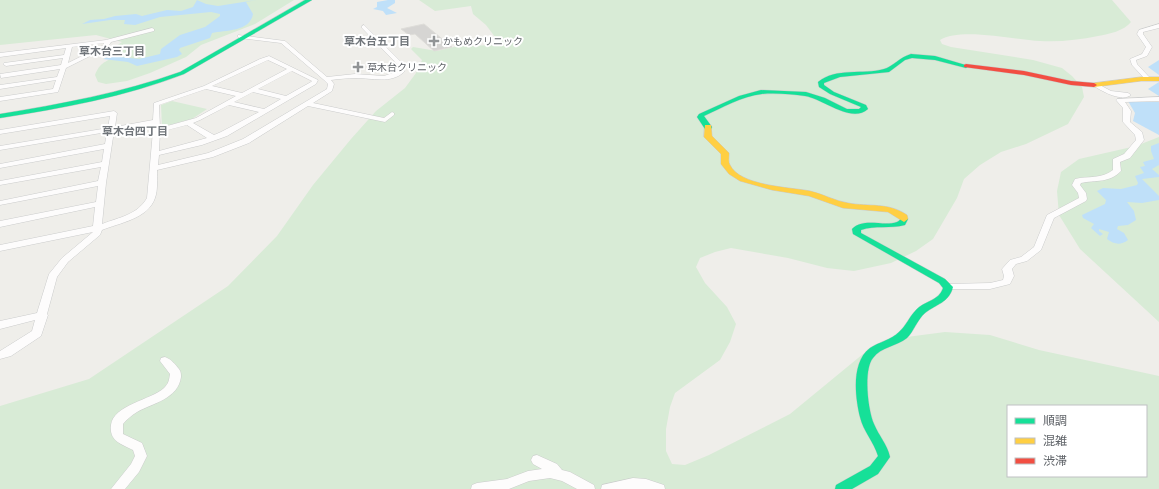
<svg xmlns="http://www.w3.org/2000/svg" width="1159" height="489" font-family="Signika,'Noto Sans JP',sans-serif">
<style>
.green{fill:#d8ebd6;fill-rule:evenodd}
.water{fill:#bfe0f9}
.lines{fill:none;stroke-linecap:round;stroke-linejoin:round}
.river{fill:#bfe0f9;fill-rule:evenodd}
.building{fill:#d6d5d3;stroke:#deddd9}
.street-casing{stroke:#cbcccc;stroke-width:1}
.fast-casing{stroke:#cacacb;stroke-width:1}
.slow-casing{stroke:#cacacb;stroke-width:1}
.jam-casing{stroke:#cacacb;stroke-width:1}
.street{fill:#fdfcfc;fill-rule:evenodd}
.fast{fill:#16e098;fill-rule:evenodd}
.slow{fill:#ffcf43;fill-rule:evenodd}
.jam{fill:#f24e42;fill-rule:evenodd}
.poi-dot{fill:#919496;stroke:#fff;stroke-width:1.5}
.labels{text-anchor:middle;stroke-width:4;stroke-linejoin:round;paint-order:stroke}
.far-poi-label{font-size:10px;fill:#5f6368;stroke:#fff;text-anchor:start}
.far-neighbourhood-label{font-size:11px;font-weight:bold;fill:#70757a;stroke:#fff}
</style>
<rect width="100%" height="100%" fill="#efeeea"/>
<path class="green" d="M0 0H294L255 24 201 45 186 57 150 73 127 81 106 84 98 82 95 75C96 72 98 68 100 66 106 59 119 58 121 47L116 46 122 42 96 35 0 45Z
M419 0H1112L1131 22C1124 31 1109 34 1098 36 1079 40 1060 42 1040 41 1015 40 961 27 940 40L942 44 951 47 1033 60 1062 68 1072 76 1082 87 1084 97 1068 124 1026 144 1001 152 980 165 964 179 957 198 933 239 916 251 891 263 854 271 827 268 788 258 731 248 715 252 700 258 696 267 705 283 727 307 736 324 730 342 720 360 675 393 670 407 666 429V451L672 464 685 465 709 455 790 414 863 354 899 338 945 332 990 335 1039 350 1159 376V489H0V406L89 379 228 286 277 236 313 185 351 139 376 111 405 88 416 73 422 60 411 49 413 47 437 51 458 46 501 45 486 25 473 14 471 6 435 11ZM1008 406H1146V476H1008Z
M172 101 207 109 192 119 162 127 161 105Z
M1159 137V322L1080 249 1059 215 1057 191 1061 172 1079 159 1136 146Z"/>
<path class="water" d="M197 0 206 4 218 6 256 0 246 2 253 14C250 32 225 30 212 33L210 38 180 48 179 50 182 54 177 57 137 66 128 62 103 59 111 56 139 59 160 54 161 49 180 35 205 27 220 16V14L211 12 160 17 135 25 124 24 125 20H110L82 24 90 20 104 19 115 16 136 14 142 16 167 10 181 11 193 7Z
M388 0H395V3L387 8 397 13 386 15 383 11 373 9 377 7V2Z
M1128 101 1159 102V135L1133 121 1135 113Z
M1159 143V165L1152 169 1159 175V177L1142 179 1159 196V200L1142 203 1127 202 1134 211 1136 220 1128 225 1118 226 1117 229 1124 233 1128 240C1120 246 1114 244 1107 239L1109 232 1099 229V231L1103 234 1100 236 1091 228 1094 224 1083 218 1082 215 1105 204 1106 200 1097 191 1103 188 1121 189 1137 185 1138 183 1135 176 1144 173 1140 167 1145 166 1143 162 1154 159 1151 151V146Z"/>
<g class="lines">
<path class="river" d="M1159 60V75L1148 67Z
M1159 82V96L1148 89Z"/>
</g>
<path class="building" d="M424 24 452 47 434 51 415 34 409 35 401 29Z"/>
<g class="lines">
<g class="street-casing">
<path id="street" d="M1159 24V28L1143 32V34L1152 47 1147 56 1136 60 1137 64 1150 78 1147 80 1145 79 1132 65 1130 59 1142 54 1146 47 1137 34 1139 30Z
M364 25 404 65V72C391 84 372 78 356 78 347 78 339 79 331 80L334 84 332 91 313 103 384 118 392 112 394 113V115L385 122 308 106 249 143 213 157 157 170C157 178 158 190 155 198 148 219 119 223 102 230L100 235 68 262 57 277 47 314 48 315 41 336 11 356 0 359V351L32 331 35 320 0 329V321L37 313 49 274 62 258 93 232 0 251V245L93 226 95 207 0 227V221L96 202 98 186 0 205V201L98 181 101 167 0 185V181L102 162 104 149 0 168V164L105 144 107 132 0 150V146L108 128 110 116 0 134V130L114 111 117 113 115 127 153 120 154 103 204 86 260 59 269 56 318 80 316 84 227 136 202 145 159 155 158 165 208 153 243 139 327 89 328 84 324 80 281 43 240 38 238 37V35L285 41 327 77 355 74 384 76 398 71 399 66 362 28V26ZM268 60 287 69 242 93 212 86ZM292 71 312 81 311 82 286 96 258 89ZM206 89 236 96 196 118 160 128 159 105ZM253 92 281 99 264 109 234 102ZM229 105 259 112 221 132 214 135 193 123 200 120ZM153 125V131L147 198C137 215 120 217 102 224L106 183 114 131ZM187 125 207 138 159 151 160 132Z
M152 28 154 29V31L111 42 108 47 66 68 58 92 0 101V97L53 89 56 80 0 89V85L57 77 60 69 1 78 0 74 61 65 63 58 6 66 3 64 4 63 64 55 66 48 0 57V53L106 40ZM104 43V45L68 63 72 47Z
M1096 83 1111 91 1128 93 1131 95C1122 102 1103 92 1094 86L1093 85Z
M1159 97V101L1125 102 1131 111 1130 122 1142 132 1144 140 1130 158 1120 162 1121 171C1110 183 1095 180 1081 183L1080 185 1086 193 1087 199 1086 201 1054 218 1041 250 1027 261 1016 264 1012 269 1014 276 1010 284 990 289H945L943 287 945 285 948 284 990 283 1003 280 1004 276 1002 269 1010 260 1021 257 1034 247 1047 215 1079 198 1078 193 1072 185 1075 179C1088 176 1102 179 1113 170V159L1124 154 1136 140 1135 135 1123 122V108L1116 100 1117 99Z
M165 357C171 359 175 364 179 369 181 372 181 374 181 377 178 399 153 403 137 412 131 416 127 419 123 424V434L142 443 147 456 139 472 125 489H111L131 464 135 456 133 450C121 444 109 441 111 425 113 405 151 400 164 388 169 383 169 380 170 374L160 361 161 358Z
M537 455 557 464 562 470 570 472 594 485 595 489H577L562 481 550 478 529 481 509 489H471L472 485 477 483 507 479 528 471 542 469 533 464 531 460 533 456Z
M633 478 646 479 664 485 665 489H601L602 485Z"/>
</g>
<g class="fast-casing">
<path id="fast" d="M305 0H312L184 74C124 97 63 108 0 118V114C61 104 121 93 180 72Z
M911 54 935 56 969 66 966 68 935 60 912 58 905 60 889 72 840 77 824 83V85L834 92 866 105 868 109C851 124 824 99 805 96 792 94 775 93 762 94 742 96 722 108 704 116L712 127 711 129H705L697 117 699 114 739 96 761 90 806 92 825 98 847 109H859L861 107 830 94 819 87 818 82C836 67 863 75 884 69 892 67 900 57 911 54Z
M904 216 908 219 905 225C890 229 875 225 861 230V233L945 279 953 287C949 303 936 304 925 313 917 320 914 331 907 338 897 346 881 347 873 358 863 370 868 411 874 424 879 436 887 444 890 457L878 474 852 489H835L836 485 870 466 878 456C874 442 863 431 860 417 855 397 851 362 870 348 879 342 891 340 899 332 906 326 909 317 916 310 924 301 939 301 943 288L939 283 853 234 852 229C864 217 883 227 897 222 900 221 900 218 904 216Z"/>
</g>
<g class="slow-casing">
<path id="slow" d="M1141 77H1159V81H1141L1094 87 1091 85 1094 83Z
M705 125H711L712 136 729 153C729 157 728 162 730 165 740 186 789 187 810 191 823 194 835 201 848 203 869 207 888 202 907 215L908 219 904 222 888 212 843 208 809 196 772 190 740 181 729 174 721 164V154L704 137Z"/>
</g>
<g class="jam-casing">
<path id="jam" d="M966 64 1024 71 1071 81 1094 83 1097 85 1094 87 1071 85 1024 75 964 67V65Z"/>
</g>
<use href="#street" class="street"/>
<use href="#fast" class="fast"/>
<use href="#slow" class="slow"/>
<use href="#jam" class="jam"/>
</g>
<g class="poi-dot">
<path d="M432 35h4v4h4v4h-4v4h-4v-4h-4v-4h4z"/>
<path d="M356 61h4v4h4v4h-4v4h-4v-4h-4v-4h4z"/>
</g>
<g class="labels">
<g class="far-poi-label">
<text x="443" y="45">かもめクリニック</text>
<text x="367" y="71">草木台クリニック</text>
</g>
<g class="far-neighbourhood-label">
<text x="377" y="45">草木台五丁目</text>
<text x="112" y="55">草木台三丁目</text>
<text x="135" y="135">草木台四丁目</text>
</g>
</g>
<rect x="1007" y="405" width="140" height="72" fill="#ffffff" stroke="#bfc1c3"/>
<rect x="1015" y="418" width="20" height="6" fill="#16e098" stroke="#bfc1c3"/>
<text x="1043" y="425" font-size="12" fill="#5f6368">順調</text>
<rect x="1015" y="438" width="20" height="6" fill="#ffcf43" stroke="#bfc1c3"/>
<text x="1043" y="445" font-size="12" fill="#5f6368">混雑</text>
<rect x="1015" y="458" width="20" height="6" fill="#f24e42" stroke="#bfc1c3"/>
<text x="1043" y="465" font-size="12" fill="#5f6368">渋滞</text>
</svg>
